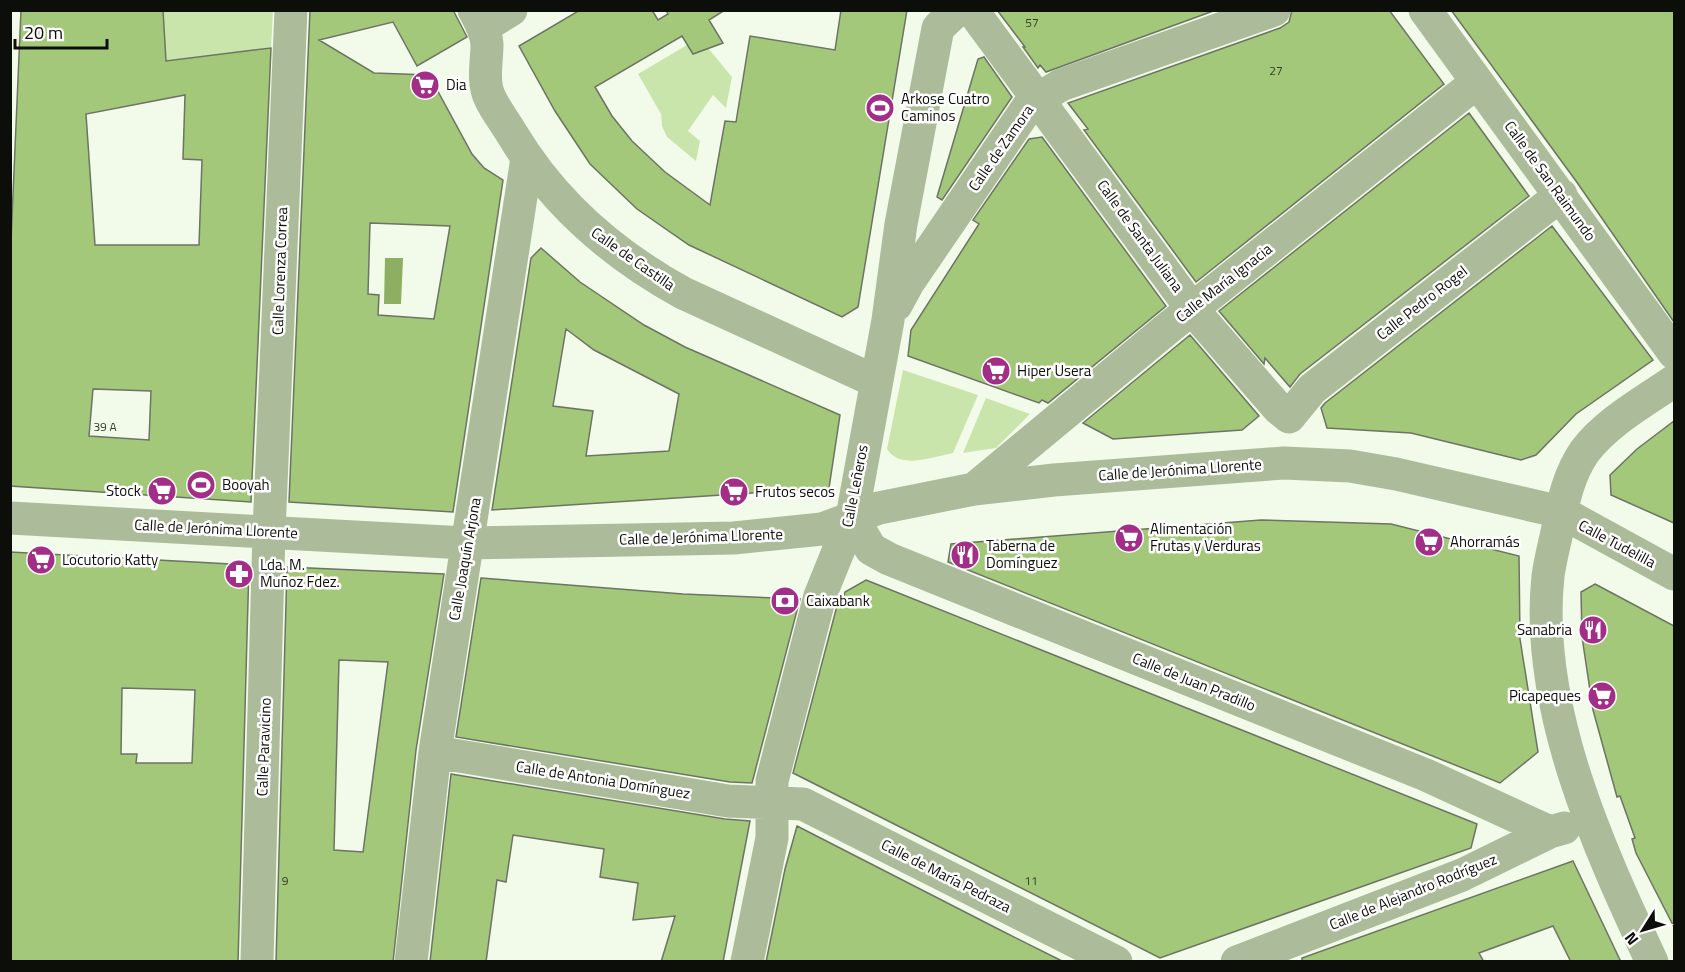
<svg xmlns="http://www.w3.org/2000/svg" width="1685" height="972" font-family="'Titillium Web',sans-serif">
<style>
.green{fill:#c9e5ac}
.water{fill:#8caf62}
.building{fill:#a4c87a;stroke:#6c7464;stroke-width:1.5;fill-rule:evenodd}
.lines{fill:none;stroke-linecap:round;stroke-linejoin:round}
.minor{stroke:#acbc9a;stroke-width:33}
.labels{text-anchor:middle;stroke-width:5;stroke-linejoin:round;paint-order:stroke}
.number-label{font-size:12px;fill:#323d25}
.poi-label{font-size:15px;fill:#0c0f09;stroke:#fff;text-anchor:start}
.street-label{font-size:15px;fill:#0c0f09;stroke:#fff}
</style>
<rect width="100%" height="100%" fill="#f2fbe9"/>
<path class="green" d="M163 11H273L271 48 166 61Z
M687 45 693 54 708 48 732 77 726 108 713 95 688 131 700 141 696 161 667 137 662 126 661 114 638 74Z
M903 370 978 395 953 453C932 457 900 470 887 449Z
M986 398 1030 414 996 448 963 453Z"/>
<path class="water" d="M385 258H403L401 304H384Z"/>
<path class="building" d="M21 10H163L166 61 271 48 251 502 10 486V264ZM185 95 183 159 202 160 199 245H95L86 114ZM93 389 151 391 149 440 89 436Z
M310 10H453L467 37 417 66 393 22 319 40 374 73 429 75 472 154 484 168 503 180 453 512 289 502ZM370 223 450 226 434 319 378 315 379 295 368 294Z
M580 10H652L658 20 668 14 666 10H725L709 20 723 43 693 54 682 36 595 87 612 116 632 141 665 172 710 205 725 121 736 122 750 36 835 50 841 10H907L858 307 842 317 689 245 637 209 590 164 555 111 519 46Z
M997 10H1216L1046 72 1040 65 1038 68 1023 47H1025Z
M1292 10H1389L1444 84 1196 282 1084 130 1088 129 1068 103 1280 28 1289 22Z
M1451 10H1674V322L1576 181Z
M984 57 1012 97 942 200 937 197 978 59Z
M1469 113 1529 196 1300 374 1290 387 1265 358 1264 364 1219 311Z
M1042 137 1166 306 1048 403 1042 400 1039 403 908 356 911 330 979 224 973 220 1029 139Z
M1552 226 1653 360 1576 414 1536 455 1521 460 1411 433 1327 428 1321 408 1325 403Z
M541 248 580 282 644 325 685 347 840 415 829 488 492 510 531 258ZM566 329 594 350 679 394 669 451 586 456 593 411 553 406Z
M1190 335 1259 416 1242 430 1113 439 1083 423Z
M1674 421V523L1611 495 1610 475 1637 449Z
M1261 520 1391 524 1519 556 1520 639 1538 752 1500 783 948 562 951 544Z
M10 552 249 565 238 962H10ZM122 688 195 690 192 763H136L137 754H121Z
M287 567 444 574 416 750 393 962H276ZM339 660 388 662 363 852 334 850Z
M481 578 683 594 800 599 752 783 730 782 456 737Z
M866 580 1477 824 1471 848 1160 958 793 773 838 602 843 600 845 592Z
M1595 584 1674 626V927L1636 853 1632 839 1635 838 1620 796 1617 797 1593 710 1582 637 1581 592Z
M451 774 725 819 750 821 723 962H661L675 916 633 920 638 883 600 877 604 849 513 835 506 882 497 880 486 962H430Z
M797 826 1004 932 1064 962H766L785 869Z
M1573 861 1621 962H1571L1553 926 1479 953 1484 962H1302V958Z"/>
<g class="lines">
<path class="minor" d="M474 10C480 21 486 31 487 44 487 62 482 82 490 98 496 111 505 122 512 134 554 204 612 254 683 293L875 381
M972 10 1192 309 1278 408 1289 417
M1425 10 1674 353
M483 27 511 10
M896 305 908 283 1030 104 1061 85 1274 10
M1289 417 1312 389 1561 195
M974 489 1168 328 1477 82
M852 517 871 549 889 559 1426 775 1550 832
M10 518 465 543 734 538 822 529 879 508 974 489 1054 480 1284 463 1350 466 1396 474 1561 512 1674 574
M435 752 728 801 803 804 1116 962
M257 961 269 532 291 10
M411 962 435 752 527 158
M747 962 772 838V781L820 596 852 517 888 320 901 224 938 28 957 10
M1237 962 1462 875 1550 832 1564 828
M1652 962C1598 846 1534 707 1548 576 1550 561 1554 546 1557 532 1563 503 1568 475 1585 451 1607 422 1645 401 1674 381"/>
</g>
<defs>
<g id="supermarket-disc" transform="scale(1.5)"><circle r="9.5" fill="#a32e87" stroke="#fff"/><path d="M-6-5.5h2.5l.6 2H6L4.5 2H-2.5L-4.4-4H-6ZM-1.5 3.2a1.3 1.3 0 1 0 .1 0ZM3 3.2a1.3 1.3 0 1 0 .1 0Z" fill="#fff"/></g>
<g id="stadium-disc" transform="scale(1.5)"><circle r="9.5" fill="#a32e87" stroke="#fff"/><path d="M0-5a6.5 5 0 1 0 0 10a6.5 5 0 1 0 0-10ZM-3.5-1.8h7v3.6h-7Z" fill="#fff"/></g>
<g id="restaurant-disc" transform="scale(1.5)"><circle r="9.5" fill="#a32e87" stroke="#fff"/><path d="M-5-6h1v4h1v-4h1v4h1v-4h1v5L-1.5 .5V6h-2V.5L-5-1ZM5-6V6H3V1.5H1.5Q1.5-4 5-6Z" fill="#fff"/></g>
<g id="pharmacy-disc" transform="scale(1.5)"><circle r="9.5" fill="#a32e87" stroke="#fff"/><path d="M-2-6h4v4h4v4h-4v4h-4v-4h-4v-4h4Z" fill="#fff"/></g>
<g id="bank-disc" transform="scale(1.5)"><circle r="9.5" fill="#a32e87" stroke="#fff"/><path d="M-6-4H6V4H-6ZM0-2.3a2.3 2.3 0 1 0 0 4.6a2.3 2.3 0 1 0 0-4.6Z" fill="#fff"/></g>
</defs>
<g fill-rule="evenodd">
<use href="#supermarket-disc" x="425" y="85"/>
<use href="#stadium-disc" x="880" y="108"/>
<use href="#supermarket-disc" x="996" y="371"/>
<use href="#stadium-disc" x="201" y="485"/>
<use href="#supermarket-disc" x="162" y="491"/>
<use href="#supermarket-disc" x="734" y="492"/>
<use href="#supermarket-disc" x="1129" y="538"/>
<use href="#supermarket-disc" x="1429" y="542"/>
<use href="#restaurant-disc" x="965" y="555"/>
<use href="#supermarket-disc" x="41" y="560"/>
<use href="#pharmacy-disc" x="239" y="574"/>
<use href="#bank-disc" x="785" y="601"/>
<use href="#restaurant-disc" x="1593" y="630"/>
<use href="#supermarket-disc" x="1602" y="696"/>
</g>
<g class="labels">
<g class="number-label">
<text x="1032" y="27">57</text>
<text x="1276" y="75">27</text>
<text x="105" y="431">39 A</text>
<text x="285" y="885">9</text>
<text x="1031" y="885">11</text>
</g>
<g class="poi-label">
<text x="446" y="90">Dia</text>
<text x="901" y="104">Arkose Cuatro<tspan x="901" dy="17">Caminos</tspan></text>
<text x="1017" y="376">Hiper Usera</text>
<text x="222" y="490">Booyah</text>
<text x="141" y="496" text-anchor="end">Stock</text>
<text x="755" y="497">Frutos secos</text>
<text x="1150" y="534">Alimentación<tspan x="1150" dy="17">Frutas y Verduras</tspan></text>
<text x="1450" y="547">Ahorramás</text>
<text x="986" y="551">Taberna de<tspan x="986" dy="17">Domínguez</tspan></text>
<text x="62" y="565">Locutorio Katty</text>
<text x="260" y="570">Lda. M.<tspan x="260" dy="17">Muñoz Fdez.</tspan></text>
<text x="806" y="606">Caixabank</text>
<text x="1572" y="635" text-anchor="end">Sanabria</text>
<text x="1581" y="701" text-anchor="end">Picapeques</text>
</g>
<g class="street-label">
<text transform="translate(1001 148) rotate(-55)" y="5">Calle de Zamora</text>
<text transform="translate(1550 181) rotate(54)" y="5">Calle de San Raimundo</text>
<text transform="translate(1140 236) rotate(54)" y="5">Calle de Santa Juliana</text>
<text transform="translate(633 259) rotate(35)" y="5">Calle de Castilla</text>
<text transform="translate(280 271) rotate(-88)" y="5">Calle Lorenza Correa</text>
<text transform="translate(1224 283) rotate(-38)" y="5">Calle María Ignacia</text>
<text transform="translate(1422 303) rotate(-38)" y="5">Calle Pedro Rogel</text>
<text transform="translate(1180 470) rotate(-4)" y="5">Calle de Jerónima Llorente</text>
<text transform="translate(855 486) rotate(-79)" y="5">Calle Leñeros</text>
<text transform="translate(216 529) rotate(3)" y="5">Calle de Jerónima Llorente</text>
<text transform="translate(701 537) rotate(-2)" y="5">Calle de Jerónima Llorente</text>
<text transform="translate(1617 544) rotate(28)" y="5">Calle Tudelilla</text>
<text transform="translate(465 559) rotate(-80)" y="5">Calle Joaquín Arjona</text>
<text transform="translate(1194 682) rotate(22)" y="5">Calle de Juan Pradillo</text>
<text transform="translate(264 747) rotate(-88)" y="5">Calle Paravicino</text>
<text transform="translate(603 780) rotate(9)" y="5">Calle de Antonia Domínguez</text>
<text transform="translate(946 876) rotate(27)" y="5">Calle de María Pedraza</text>
<text transform="translate(1413 892) rotate(-22)" y="5">Calle de Alejandro Rodríguez</text>
</g>
</g>
<rect width="1685" height="972" fill="none" stroke="#0c0f09" stroke-width="24"/>
<g transform="translate(1643 930) rotate(233)" stroke="#ffffff" stroke-width="4.5" paint-order="stroke">
<path d="M0-4.5L10 22L0 15L-10 22Z" fill="#0c0f09"/>
<text y="-9" font-size="16" font-weight="bold" text-anchor="middle" fill="#0c0f09">N</text>
</g>
<path d="M15 39v9h92v-9" fill="none" stroke="#0c0f09" stroke-width="3"/>
<text x="24" y="39" font-size="18" fill="#0c0f09" stroke="#ffffff" stroke-width="4.5" paint-order="stroke">20 m</text>
</svg>
